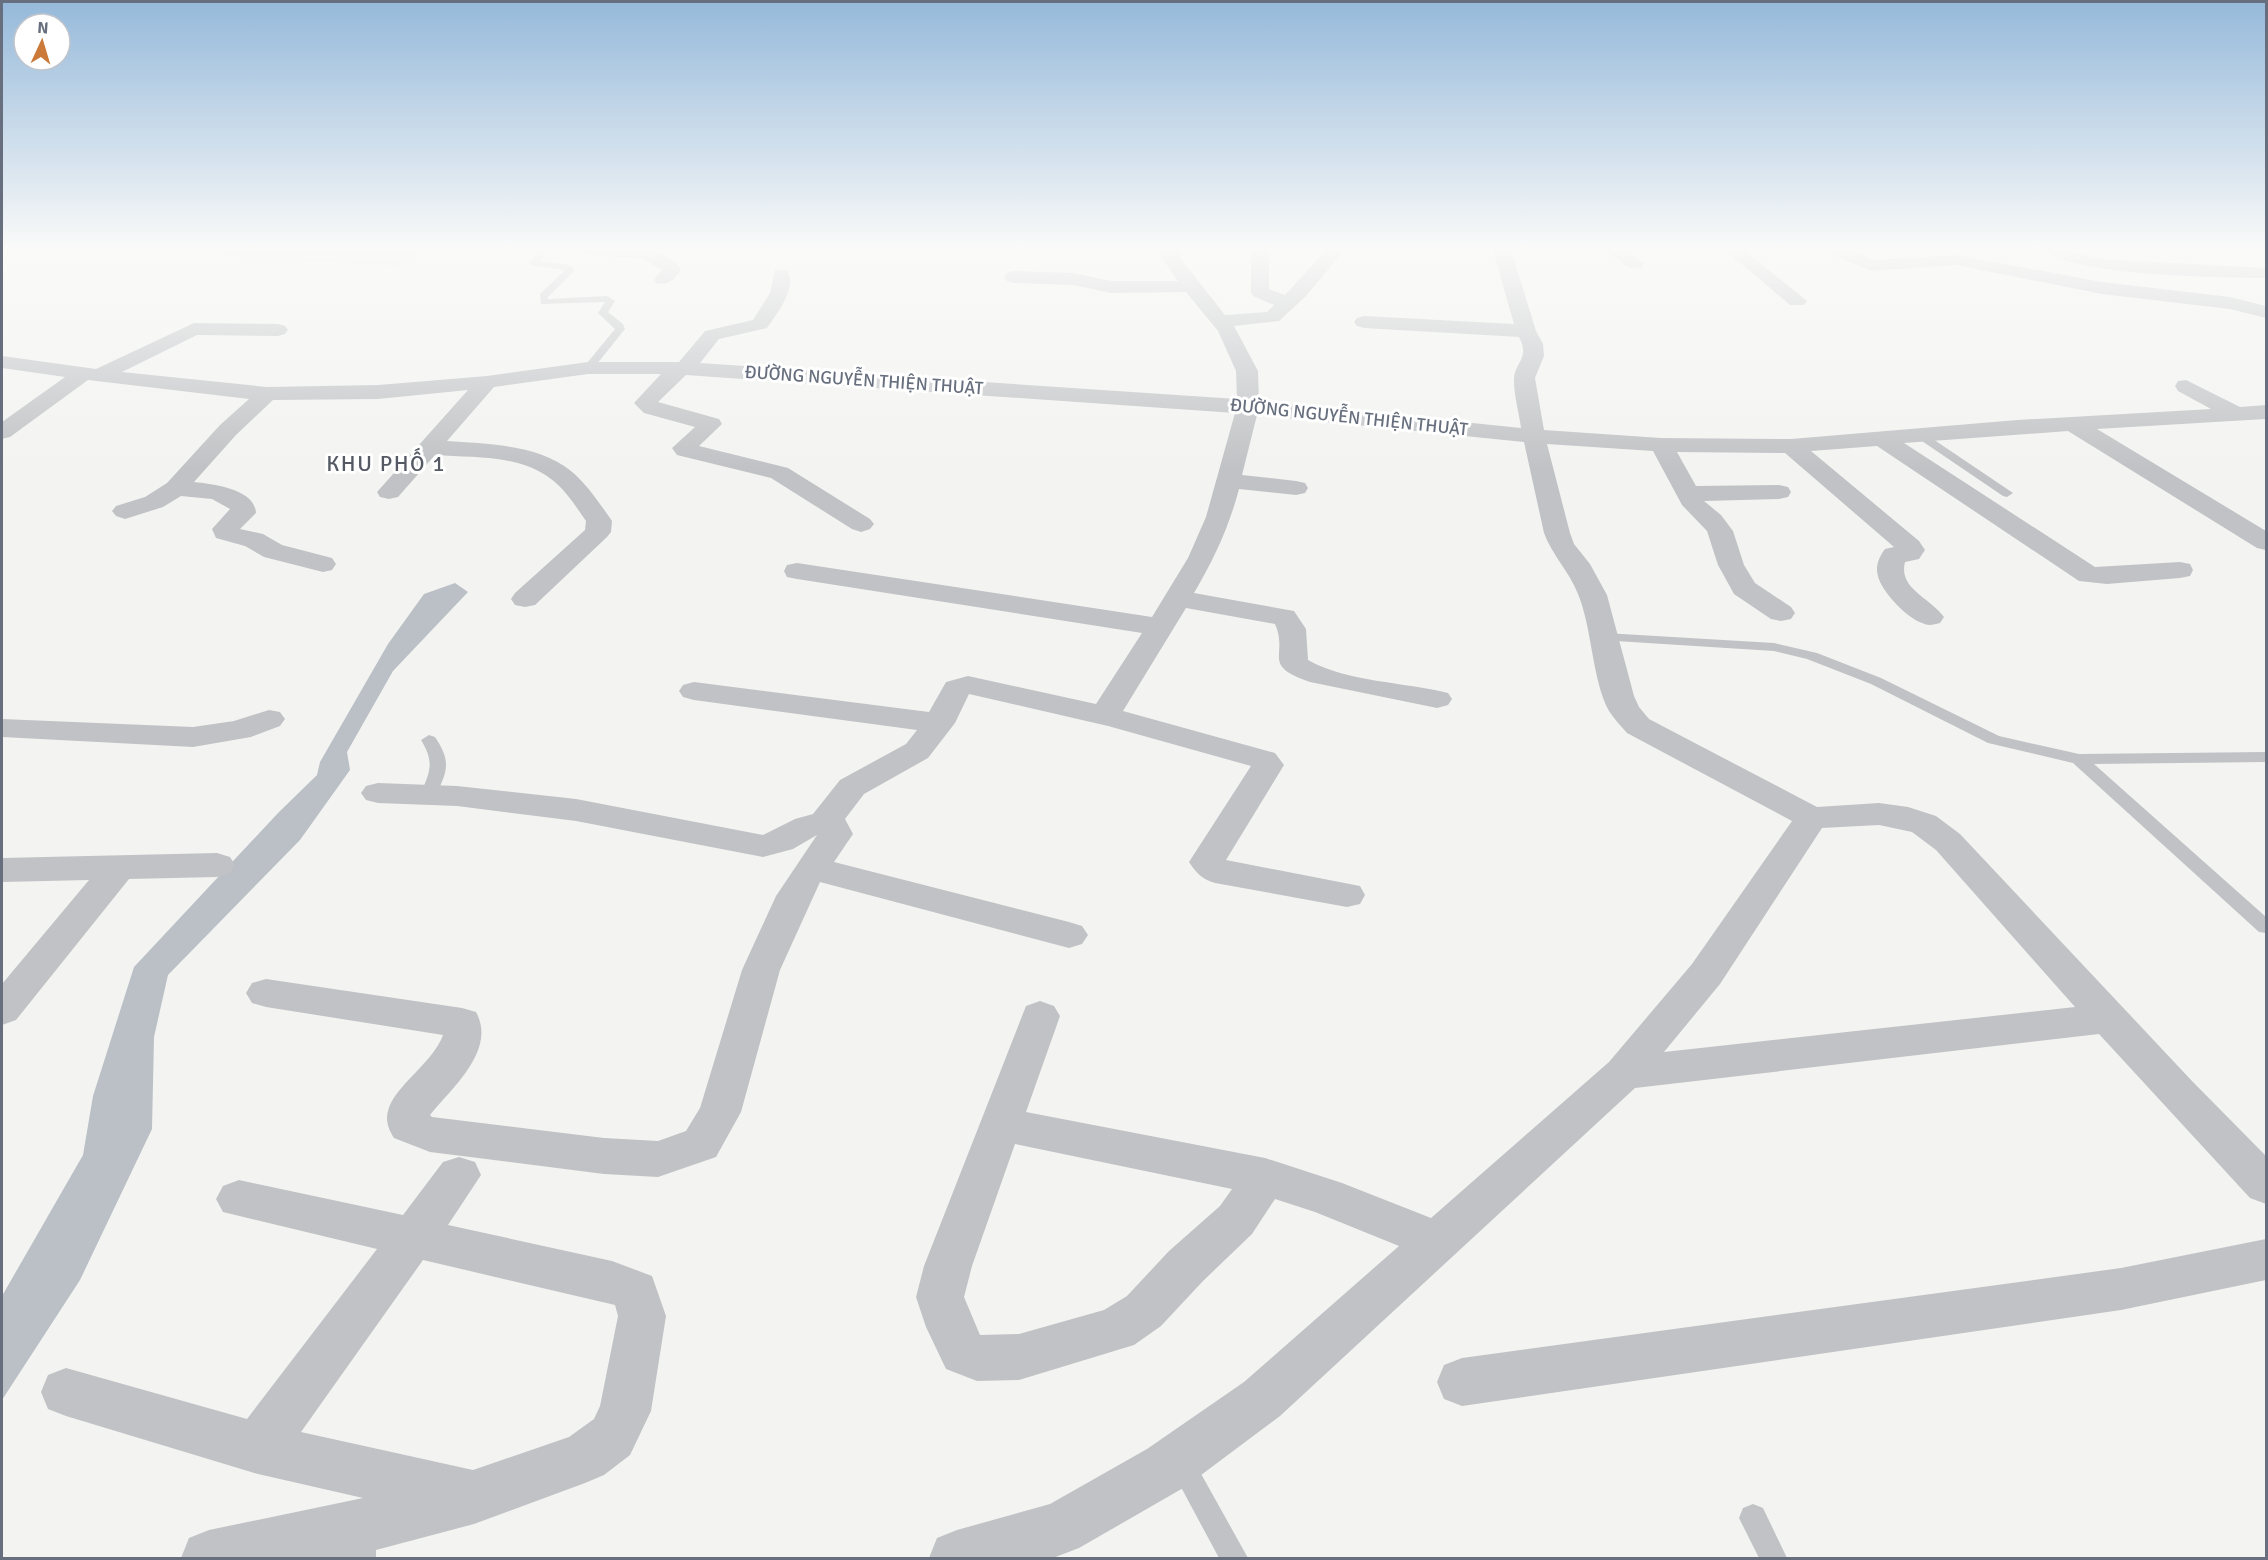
<svg xmlns="http://www.w3.org/2000/svg" width="2268" height="1560" font-family="Signika,sans-serif">
<style>
.built{fill:#e4e4e4}
.water{fill:#bac0c6}
.lines{fill:none;stroke-linecap:round;stroke-linejoin:round}
.lane{fill:#c0c2c5;fill-rule:evenodd}
.street{fill:#c0c2c5;fill-rule:evenodd}
.labels{text-anchor:middle;stroke-width:6;stroke-linejoin:round;paint-order:stroke}
.far-street-label{font-size:18px;fill:#676f7e;stroke:#fff}
.far-quarter-label{font-size:22px;letter-spacing:1.5px;fill:#545964;stroke:#fff}
</style>
<rect width="100%" height="100%" fill="#f3f4f1"/>
<path class="built" d="M167 250H428L400 267 161 252Z"/>
<path class="water" d="M455 583 468 592 393 671 347 752 350 770 300 840 168 975 154 1037 152 1129 80 1280 2 1400V1296L83 1155 93 1096 134 967 279 812 317 775 320 762 388 644 424 594Z"/>
<g class="lines">
<path class="lane" d="M539 250H547L540 261 569 265 575 270 548 297V299L607 296 615 301 608 312 623 324 625 329 592 370 583 368 615 329 598 313 605 302 541 304 540 294 565 270 531 265 530 263Z
M1920 432 1924 433 2013 493 2007 497 2003 496 1916 437 1914 435Z
M1605 633 1774 643 1817 653 1881 678 1999 736 2079 754 2266 752V762L2094 764 2266 917V933L2259 932 2073 763 1988 743 1871 684 1807 659 1774 651 1600 640 1598 637Z
M429 735 435 737C451 761 448 770 436 795L434 799H422L420 795C430 772 435 763 421 740Z
M1181 1450 1190 1454 1248 1558H1219L1168 1463 1172 1454Z
M1753 1504 1763 1508 1787 1558H1759L1739 1518 1743 1508Z"/>
<path class="street" d="M583 250C606 248 671 244 681 270 674 280 668 286 656 283L654 279 662 270 643 259 592 255 586 254Z
M1161 250H1179L1180 258 1225 315 1267 312 1274 305 1253 296 1251 292V250H1269V289L1285 295 1326 250H1339L1342 253 1305 297 1279 321 1234 326 1258 371 1259 401 1521 428C1519 413 1514 396 1514 381 1513 363 1531 359 1519 337L1364 328 1357 326 1354 322 1357 318 1364 316 1514 324 1493 250H1511L1536 331 1543 344 1544 356 1535 378 1544 430 1661 438 1791 439 2017 420 2211 409 2178 391 2175 386 2178 381 2186 380 2240 407 2266 405V419L2097 429 2266 531V550L2257 548 2068 431 1904 443 2095 567 2180 562 2190 564 2193 570 2190 576 2180 578 2107 584 2079 581 1877 446 1811 451 1919 541 1925 550 1919 559 1905 562C1898 589 1931 598 1944 617L1940 623C1933 625 1928 626 1922 623 1907 618 1881 591 1878 576 1875 566 1879 557 1885 549L1894 547 1785 453 1677 452 1696 486 1779 485 1788 487 1791 492 1788 497 1779 499 1704 501 1721 515 1733 531 1744 565 1755 583 1791 607 1795 613 1791 619 1781 621 1771 619 1734 594 1718 565 1707 531 1682 505 1653 451 1547 444 1570 533 1574 544 1590 564 1607 595 1634 696 1639 707 1649 719 1817 807 1879 803 1908 807 1936 816 1960 834 2192 1081 2266 1156V1204L2250 1198 2099 1034 1635 1088 1280 1416 1185 1487 1079 1548 1053 1558H929L937 1538 957 1530 1050 1504 1147 1449 1244 1382 1399 1246 1315 1212 1275 1199 1252 1234 1203 1281 1161 1326 1134 1345 1019 1380 977 1381 946 1369 926 1327 916 1297 924 1266 1026 1006 1040 1001 1054 1006 1060 1016 1026 1112 1265 1158 1342 1183 1431 1218 1609 1062 1692 964 1792 821 1627 733C1621 726 1614 719 1609 711 1592 680 1592 627 1578 594 1569 571 1552 555 1544 533L1524 442 1257 415 1242 475 1296 481 1305 483 1308 488 1305 493 1296 495 1239 489C1229 527 1214 559 1194 593L1294 611 1306 629 1308 660C1347 682 1404 682 1448 693L1452 699 1448 705 1437 708 1310 682C1260 665 1289 656 1275 624L1186 608 1123 711 1275 753 1284 765 1226 860 1360 886 1365 895 1360 904 1347 907 1215 883C1202 879 1197 874 1189 862L1251 766 1108 726 969 694 955 723 928 758 864 794 845 819 853 834 834 862 1069 922 1082 926 1088 935 1082 944 1069 948 820 882 780 970 741 1112 716 1157 658 1177 604 1174 430 1152 394 1138C389 1130 385 1121 388 1111 394 1086 433 1063 443 1035L266 1007 252 1003 246 993 252 983 266 979 462 1008 476 1012C497 1050 452 1088 430 1115L432 1117 604 1138 658 1141 686 1131 700 1108 742 970 776 896 817 835 793 849 763 857 576 821 457 806 378 803 366 800 361 793 366 786 378 783 457 786 576 799 763 835 795 819 813 814 840 780 906 744 917 730 694 700 683 697 679 691 683 685 694 682 929 712 946 682 968 676 1096 704 1142 633 797 579 787 577 784 571 787 565 797 563 1152 617 1188 558 1206 517 1235 413 686 375 658 402 719 419 722 424 699 446 788 468 870 519 874 524 870 529 861 532 852 529 771 478 677 455 672 448 695 427 644 413 634 403 661 374H588L494 387 447 441C487 444 538 444 571 471 587 484 600 504 612 521L611 532 607 537 535 605 525 607 515 605 511 599 515 593 585 530 586 521C576 507 566 490 551 479 519 454 473 458 435 455L398 497 389 499 380 497 377 492 468 390 378 399 273 400 236 435 194 482C213 484 255 489 256 513L240 529 263 534 282 545 332 558 336 564 332 570 323 572 264 557 245 546 216 538 212 529 230 509 212 499 181 496 163 507 125 519 116 516 112 511 116 506 145 497 167 483 220 425 249 399 88 380 10 437 2 439V422L65 377 2 368V356L96 369 194 323 278 324 285 326 288 330 285 334 278 336 197 335 122 372 267 387 378 385 487 376 588 362H679L705 331 753 320 770 293 775 270H787C798 287 777 314 767 328L719 339 700 363 1237 399 1236 371 1218 331 1186 292 1111 293 1074 285 1013 283 1007 281 1004 277 1007 273 1013 271 1074 273 1111 281H1178L1162 258ZM1879 825 1912 832 1936 850 2075 1007 1664 1052 1720 984 1822 828ZM1015 1144 1232 1189 1220 1206 1169 1251 1127 1296 1104 1310 1019 1334 980 1335 964 1297 972 1266Z
M1606 250H1626L1644 264 1641 268H1629Z
M1725 250H1744L1807 301 1804 305H1790Z
M1826 250H1849L1874 260 1956 255 2102 282 2230 297 2266 306V318L2230 309 2102 294 1956 265 1872 271 1829 254Z
M2047 250C2066 248 2082 255 2100 259L2266 268V278C2230 278 2066 276 2047 250Z
M269 710 280 712 285 719 280 726 251 737 193 747 2 737V719L193 727 234 721Z
M217 853 230 857 235 865 230 873 217 877 129 879 16 1020 2 1025V984L89 880 2 882V858Z
M459 1157 475 1162 481 1175 448 1225 612 1261 652 1276 666 1316 651 1411 630 1455 604 1475 585 1483 474 1524 376 1550V1558H181L189 1538 209 1530 363 1498 258 1474 66 1416 48 1409 41 1392 48 1375 66 1368 247 1419 377 1249 223 1212 216 1199 223 1186 239 1180 403 1215 443 1162ZM423 1260 615 1305 618 1316 600 1406 594 1419 569 1437 473 1470 301 1432Z
M2266 1239V1280L2121 1310 1462 1406 1444 1399 1437 1382 1444 1365 1462 1358 2121 1268Z"/>
</g>
<linearGradient id="sky" x2="0" y2="1"><stop stop-color="#95b9da"/><stop offset="0.53" stop-color="#fafaf9"/><stop offset="1" stop-color="#fafaf9" stop-opacity="0"/></linearGradient>
<rect width="2268" height="468" fill="url(#sky)"/>
<g class="labels">
<g class="far-street-label">
<text transform="translate(864 380) rotate(4)" y="6">ĐƯỜNG NGUYỄN THIỆN THUẬT</text>
<text transform="translate(1349 417) rotate(6)" y="6">ĐƯỜNG NGUYỄN THIỆN THUẬT</text>
</g>
<g class="far-quarter-label">
<text x="386" y="471">KHU PHỐ 1</text>
</g>
</g>
<rect width="2268" height="1560" fill="none" stroke="#676f7e" stroke-width="6"/>
<g transform="translate(42 42) rotate(4)"><circle r="28" fill="#ffffff" stroke="#c2c5cb" stroke-width="1.5"/>
<path d="M0-4.5L10 22L0 15L-10 22Z" fill="#cb7a39"/>
<text y="-9" font-size="16" font-weight="bold" text-anchor="middle" fill="#676f7e">N</text>
</g>
</svg>
